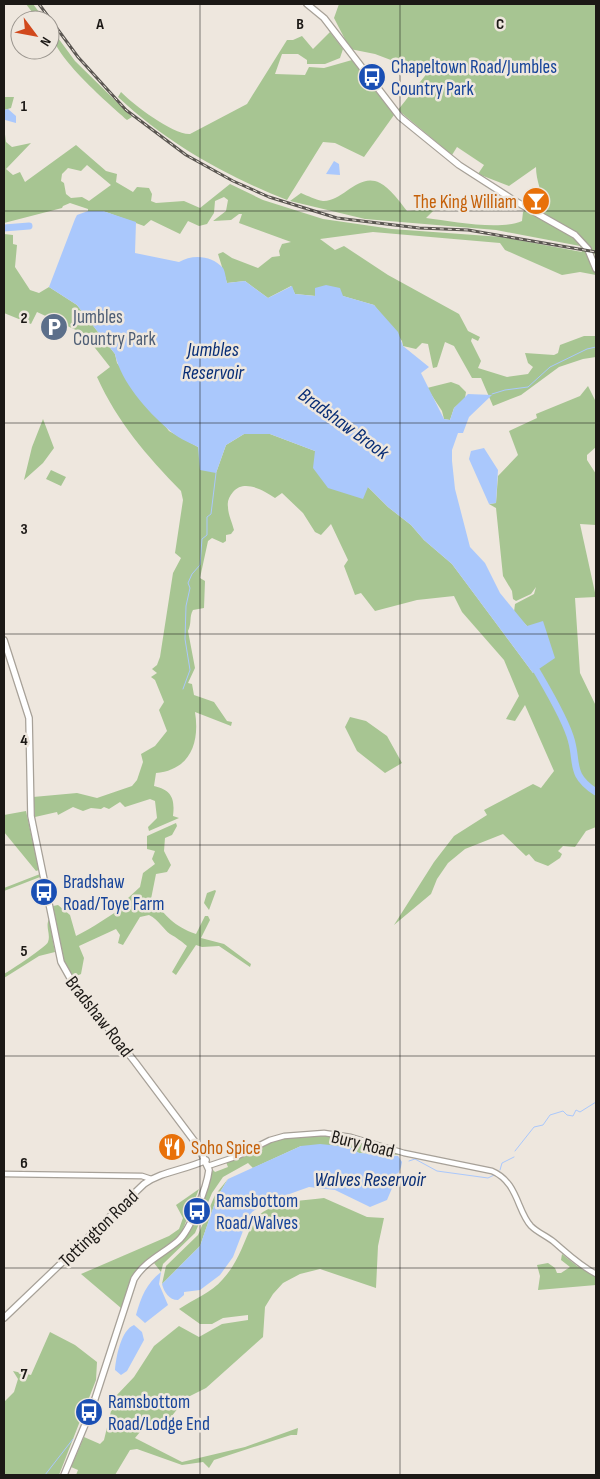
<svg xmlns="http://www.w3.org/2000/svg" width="600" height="1479" font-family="'Sofia Sans Condensed',sans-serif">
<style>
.green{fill:#a7c592;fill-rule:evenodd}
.water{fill:#aac8fc}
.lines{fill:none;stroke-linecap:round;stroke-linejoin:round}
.stream{stroke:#aac8fc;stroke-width:1}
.river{stroke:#aac8fc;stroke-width:7}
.minor-casing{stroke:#a7a198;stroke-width:7}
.major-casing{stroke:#a7a198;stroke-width:8}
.minor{stroke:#fff;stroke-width:4.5}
.major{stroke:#fff;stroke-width:5.5}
.rail-casing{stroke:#5b5752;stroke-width:3}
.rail{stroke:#eee7de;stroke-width:1;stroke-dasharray:4;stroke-linecap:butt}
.grid{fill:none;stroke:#1c1916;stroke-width:1;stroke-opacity:0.55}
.labels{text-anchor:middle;stroke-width:5;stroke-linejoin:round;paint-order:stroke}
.transit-label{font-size:19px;fill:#164399;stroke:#eee7de;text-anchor:start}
.food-label{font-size:19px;fill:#c56008;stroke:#eee7de;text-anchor:end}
.service-label{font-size:19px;fill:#4e5e75;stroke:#eee7de;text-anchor:start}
.street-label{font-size:19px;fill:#1c1916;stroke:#eee7de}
.water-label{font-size:20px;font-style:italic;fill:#082d75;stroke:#eee7de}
.grid-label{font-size:16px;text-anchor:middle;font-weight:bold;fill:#1c1916;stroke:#eee7de;stroke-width:5;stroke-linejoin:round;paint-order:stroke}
</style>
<rect width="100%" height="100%" fill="#eee7de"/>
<path class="green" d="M26 4H33L45 20H38Z
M339 4H596V253L594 255 596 275 580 272 562 275 505 250 500 243 373 232 320 239 335 250 344 246 388 275 459 314 468 331 480 337 478 341 472 338 471 341 481 361 478 368 507 377 528 374 533 367 528 363 525 353 554 355 558 353 560 345 584 336H596V357L583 359 559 367 521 395 493 406 481 378H472L454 346 445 342 437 367 433 368 428 344 422 343 416 349 403 346 402 341 374 305 315 288 316 296 295 294 291 286 268 298 245 281 227 283 218 254 223 252 232 258 258 268 272 257 280 256 279 251 282 244 291 242 239 223 242 214H239L231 220 213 221 226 211 228 200 224 197 215 201 214 213 207 224 199 226 188 221 180 234 151 220 144 226 103 211H88V209L70 203 63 206 62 208 4 223V127L6 142 12 147 31 143 6 169 13 175 20 172 25 182 76 145 106 171 117 174 116 182 133 192 137 187 149 188 152 194 151 201 156 203 184 201 200 208 230 184 263 200 323 219 392 229 502 237 582 252 580 246 496 230 365 219 290 201 301 193C308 196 316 200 323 201 343 202 358 172 380 183 390 188 400 202 407 211L435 209 426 218C452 221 498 231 522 221L523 212 533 206 543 205C542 191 536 181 536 167L509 186 478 174 484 165 457 147 452 155 398 110 428 72 416 64 412 68 375 54 350 49 334 18ZM87 165 111 185 89 201 82 197 71 198 66 194 64 183 61 181 62 174 68 168 81 171Z
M50 27 75 61 132 117 127 120C106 101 50 54 50 27Z
M330 32 343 49 340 58 325 64H307V60L298 54H282L275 74 305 75 309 67 324 68 352 60 394 115 364 157 335 143 323 142 287 200C224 175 167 143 118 97L121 92C134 105 173 135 190 134L247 104 287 40H293L302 36 313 49Z
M4 97H14L11 108 4 110Z
M4 234 13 235V244L17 245 15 267 30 290 39 293 49 287 77 305 115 354 117 363 169 431 198 447 216 473 226 445 244 434H270L315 451 368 487 388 507 411 525 424 540 452 564 533 673 527 626 514 612 515 604 534 594 536 587 531 594 516 601 513 599 512 591 503 576 496 508 489 504 496 503 498 476 518 455 509 431 537 418 536 414 580 396 588 386 596 402V447L587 455V460L596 474V525L580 524 596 597 575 598 580 673 596 706V827L586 831 575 847 563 846 558 851 562 854 560 858 548 866 535 861 529 854 526 856 503 834 465 849 448 863 437 879 431 894 394 925 434 862 454 836 487 815 484 810 533 784 541 788 554 771 525 705 515 721 506 719 519 696 504 660 462 612 454 596 417 600 375 611 361 593 355 595 344 566 348 560 331 524 321 535 315 532 303 513 282 493 275 498C263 490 244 479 233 492 229 497 227 501 228 507 228 514 232 522 234 530L231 534 226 535V541L223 543 212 538 208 541 200 578 205 581 204 608 193 610C189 617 192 623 188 631L195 668 188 683 192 684 194 695 214 702 227 721 232 722 231 726 195 712C200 743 190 770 156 773L154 786C172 790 175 799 173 816L179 818 149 831 148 827 157 818 155 801 150 799 125 807 120 802 109 809 104 807 101 809 91 808 83 811 73 807 58 815 57 812 35 817 33 797 77 793 97 798 132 786 137 780 143 762 141 754 155 746 167 731 159 710 164 702 155 680 151 677 157 673 152 669 157 665 160 657 173 573 181 558 175 553 183 500 181 491C146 455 118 423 97 377L110 367 88 339 76 333V330L37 312 31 324 4 313Z
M451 382 459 385 466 392 465 398 454 408 450 420 444 419 442 411 427 388Z
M43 419 54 448 43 463 24 480 32 447Z
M51 470 66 477 61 486 46 479Z
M350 717 366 721 387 736 402 763 385 773 357 751 345 727Z
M26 811 39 870 36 871 4 832V815Z
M176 823 177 826 172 835 165 838 164 851 171 865 167 872 156 874 151 899C167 916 173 926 196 934L205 916H208L210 920 201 938 224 944 251 964 250 967 219 946 202 947 196 945 176 975 172 972 187 946C181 941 177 938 170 934 164 930 159 920 149 915L140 917 123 945 118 943 120 935 116 929 79 946 84 958 81 974 72 978 64 961 53 906 58 905 70 915 76 936C94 927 109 916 127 905V899L140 887 143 873 155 864 152 859 155 851 147 849V836Z
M40 874V877L4 891V888Z
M215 890 216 891 209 910 204 903 207 893Z
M49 919 55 952 39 956 4 978V974C11 970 46 947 48 942 51 934 45 927 49 919Z
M324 1135 349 1139 401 1155 359 1153 350 1147 301 1146 253 1168 248 1163 223 1177 212 1193 195 1233 163 1264 161 1272 154 1263 189 1233 213 1170 215 1172 228 1167 226 1162 269 1141 284 1138Z
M228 1179 217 1197 200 1246 162 1284 166 1266 198 1235 215 1195Z
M199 1189 181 1234 140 1267 130 1283 121 1308 81 1274 169 1236 179 1229 183 1218 176 1205Z
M324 1198 367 1217 384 1218 378 1246 376 1288 320 1269 300 1274 283 1283 273 1294 265 1307 263 1337 206 1388 186 1398 171 1417 145 1426 135 1438 182 1462 245 1447 298 1428 297 1435H291L214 1460 209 1468 203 1462 182 1465 137 1449 130 1450 115 1475H76L78 1470 71 1467 84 1437 100 1444 104 1440 111 1411 121 1403 115 1399 116 1396 134 1377 154 1346 179 1326 199 1337 222 1324 248 1320V1315L223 1318 212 1324H200L179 1309C194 1299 211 1293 223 1279 239 1261 242 1246 252 1225 263 1201 301 1201 324 1198Z
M562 1254 577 1266 596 1277V1285L538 1290 540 1276 537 1265 548 1263 555 1268 557 1273H561L570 1267 561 1260Z
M50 1332 75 1345 97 1362 96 1380 59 1475H4V1402L14 1392 18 1379 13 1371 31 1375Z"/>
<path class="water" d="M8 109 16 116V123L5 120 4 110Z
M334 161 339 164 340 175 326 174Z
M88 211H103L136 222 135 253 179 262C192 254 212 255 223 268 225 271 226 279 227 283L245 281 268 298 292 286 295 294 315 296V288L326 285 340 288 343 296 374 305 398 332 403 346 429 367 421 373 444 419 450 420 454 408 468 394 492 395 469 417 463 433H458L452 450V461L455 489 470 547 485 563 500 593 527 626 543 621 555 658 533 673 452 564 424 540 411 525 388 507 368 487 363 499 328 488 313 468 315 451 270 434H244L226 445 216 473 200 470 198 447C188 442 176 437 168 429 147 411 121 382 115 354L77 305 49 287 75 219 77 215Z
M484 448 498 470 496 503 489 504 469 459 471 451Z
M320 1144 350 1147 359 1153 398 1156 402 1162 401 1167 387 1200 370 1207 335 1190 309 1187 267 1202 252 1212 248 1218 233 1257 220 1275 200 1290 184 1292V1295L178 1300C169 1300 164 1292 162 1284L200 1246 217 1197 228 1179 301 1146Z
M161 1272 159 1284 168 1305 145 1323 136 1315C141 1297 146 1284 161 1272Z
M134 1325 142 1332 144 1340 127 1371 121 1375 115 1370C116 1357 121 1330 134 1325Z"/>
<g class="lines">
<path class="stream" d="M492 394 505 390 528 387 550 367 587 349 596 347
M183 689 190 670 185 639 186 606 190 588 188 583 192 574 200 565 202 539 207 535V517L211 514 216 473
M515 1151 534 1127 543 1125 550 1115 563 1111 567 1115 573 1116 576 1110 580 1112 596 1102
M409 1161 415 1159 437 1171 488 1178 494 1175
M500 1170 502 1163 514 1157
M45 1475 73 1439"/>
<path class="river" d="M4 228 29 226
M532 663C544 683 563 715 570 736 579 762 568 774 596 792"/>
<g class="minor-casing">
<path id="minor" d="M208 1166 238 1156 270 1140 284 1136 324 1133 351 1137 404 1153 492 1171C518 1182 517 1211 531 1226 538 1233 547 1236 554 1242 568 1254 579 1265 596 1274
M4 1174 142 1176 151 1179"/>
</g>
<g class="major-casing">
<path id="major" d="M307 4 324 18 400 117 459 165 515 201 575 235 588 249
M589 252 596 269
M4 640 29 718 31 816 61 962 74 985 135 1062 198 1146 209 1170C207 1187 190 1231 178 1241 163 1254 145 1261 134 1279L92 1408 64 1475
M4 1318 144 1184C162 1171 186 1170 206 1160"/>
</g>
<use href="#minor" class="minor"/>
<use href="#major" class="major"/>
<g class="rail-casing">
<path id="rail" d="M39 4 78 57 126 110 186 155 233 181 269 197 337 218 419 228 468 230 596 252"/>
</g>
<use href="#rail" class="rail"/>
</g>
<path class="grid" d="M200 4V1475M400 4V1475M4 211H596M4 423H596M4 634H596M4 845H596M4 1056H596M4 1268H596"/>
<defs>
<g id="bus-disc" transform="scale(1.4375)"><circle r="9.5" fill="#1a4fb4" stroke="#eee7de"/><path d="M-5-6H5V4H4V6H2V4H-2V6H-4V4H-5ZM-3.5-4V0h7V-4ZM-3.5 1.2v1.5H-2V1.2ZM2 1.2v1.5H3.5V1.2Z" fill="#fff"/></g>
<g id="bar-disc" transform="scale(1.4375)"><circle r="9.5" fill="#e8710a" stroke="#eee7de"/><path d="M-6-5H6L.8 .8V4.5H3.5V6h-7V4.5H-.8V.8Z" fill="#fff"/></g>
<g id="parking-disc" transform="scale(1.4375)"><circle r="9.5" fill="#5c6f8a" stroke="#eee7de"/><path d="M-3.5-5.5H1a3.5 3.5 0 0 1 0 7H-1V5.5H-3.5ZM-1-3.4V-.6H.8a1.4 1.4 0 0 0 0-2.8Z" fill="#fff"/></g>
<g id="restaurant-disc" transform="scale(1.4375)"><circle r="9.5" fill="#e8710a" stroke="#eee7de"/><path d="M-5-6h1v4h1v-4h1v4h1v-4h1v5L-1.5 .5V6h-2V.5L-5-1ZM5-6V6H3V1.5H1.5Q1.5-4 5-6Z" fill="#fff"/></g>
</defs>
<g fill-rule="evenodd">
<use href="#bus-disc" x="372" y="77"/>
<use href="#bar-disc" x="536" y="201"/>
<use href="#parking-disc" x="54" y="327"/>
<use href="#bus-disc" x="44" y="892"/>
<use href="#restaurant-disc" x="172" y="1147"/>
<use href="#bus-disc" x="197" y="1211"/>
<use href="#bus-disc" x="89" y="1412"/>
</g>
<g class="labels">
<g class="transit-label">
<text x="391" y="73">Chapeltown Road/Jumbles<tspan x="391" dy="22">Country Park</tspan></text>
<text x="63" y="888">Bradshaw<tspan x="63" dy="22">Road/Toye Farm</tspan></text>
<text x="216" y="1207">Ramsbottom<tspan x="216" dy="22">Road/Walves</tspan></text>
<text x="108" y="1408">Ramsbottom<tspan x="108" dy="22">Road/Lodge End</tspan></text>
</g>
<g class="food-label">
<text x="517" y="208">The King William</text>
<text x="191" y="1154" text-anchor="start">Soho Spice</text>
</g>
<g class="service-label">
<text x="73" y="323">Jumbles<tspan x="73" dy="22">Country Park</tspan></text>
</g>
<g class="street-label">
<text transform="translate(100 1016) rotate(52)" y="7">Bradshaw Road</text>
<text transform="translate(363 1143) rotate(14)" y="7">Bury Road</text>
<text transform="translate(98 1228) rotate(-44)" y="7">Tottington Road</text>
</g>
<g class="water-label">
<text x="213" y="356">Jumbles<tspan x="213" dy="23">Reservoir</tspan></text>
<text transform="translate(344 423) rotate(36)" y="7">Bradshaw Brook</text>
<text x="370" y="1186">Walves Reservoir</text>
</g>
</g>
<g class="grid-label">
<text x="100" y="29">A</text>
<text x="300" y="29">B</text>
<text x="500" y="29">C</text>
<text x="24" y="111">1</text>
<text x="24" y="323">2</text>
<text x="24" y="534">3</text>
<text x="24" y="745">4</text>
<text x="24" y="956">5</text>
<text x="24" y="1168">6</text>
<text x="24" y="1379">7</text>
</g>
<rect width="600" height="1479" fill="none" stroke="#1c1916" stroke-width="10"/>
<g transform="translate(35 35) rotate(122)"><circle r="24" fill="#eee7de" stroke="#9a958e"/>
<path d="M0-4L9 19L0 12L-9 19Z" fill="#d1491d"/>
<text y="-8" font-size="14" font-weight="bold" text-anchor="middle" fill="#1c1916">N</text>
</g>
</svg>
